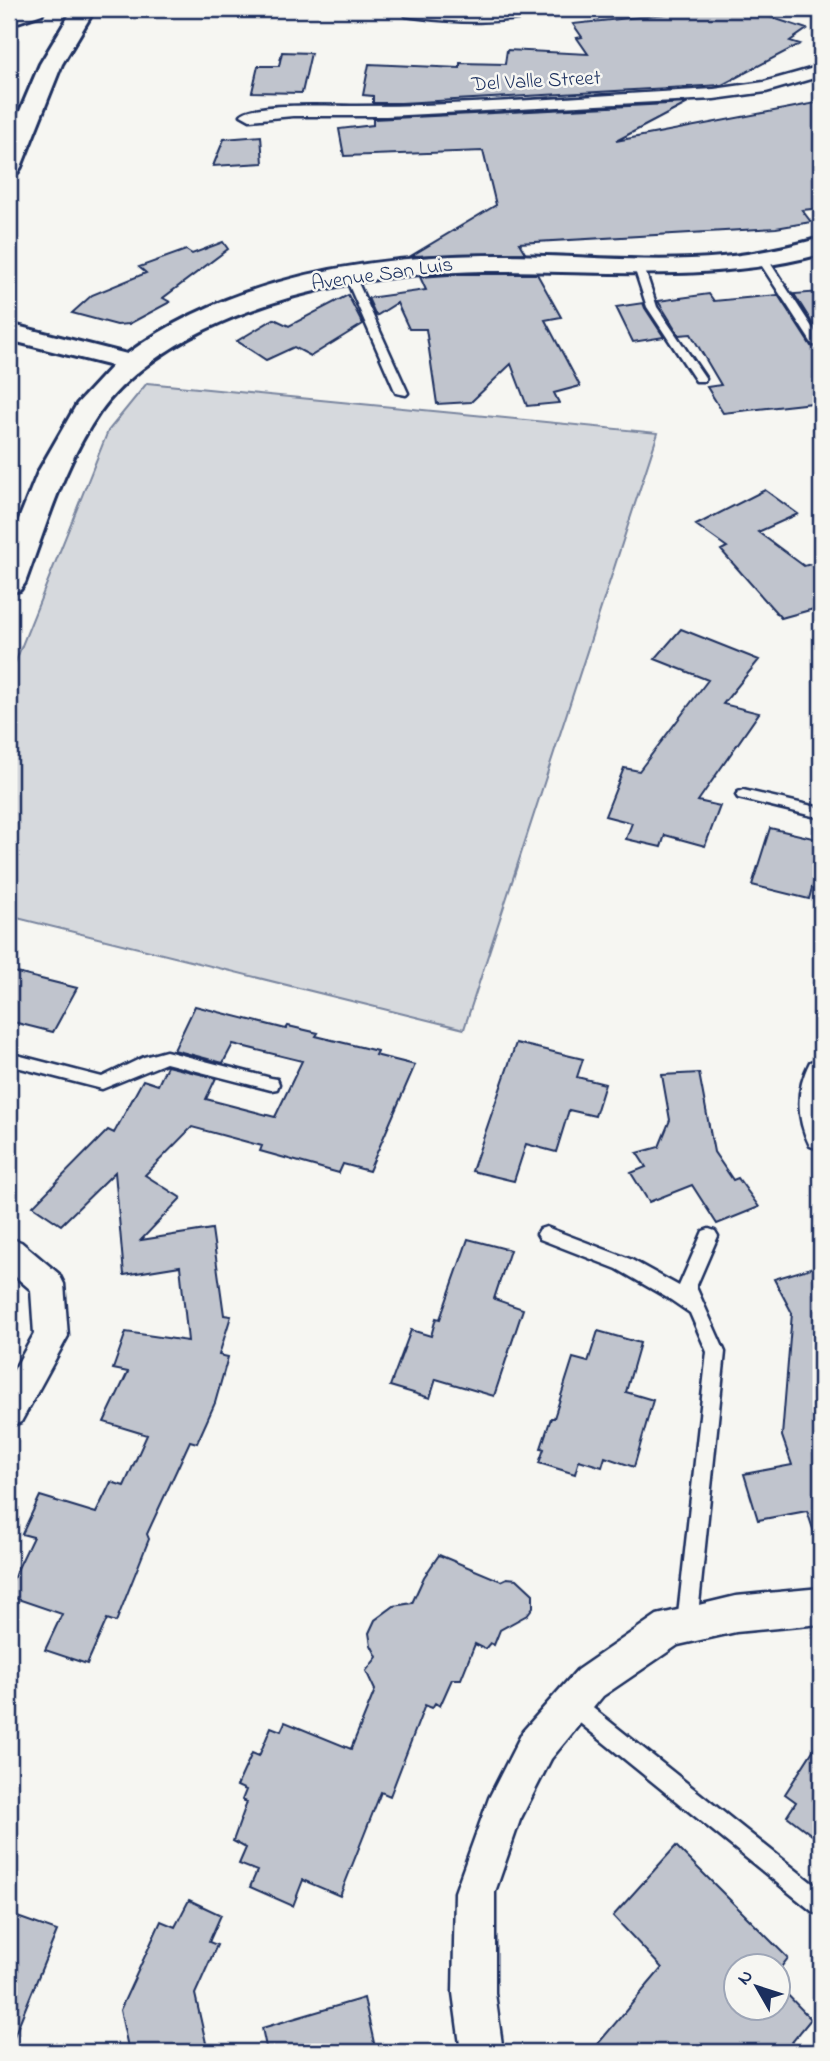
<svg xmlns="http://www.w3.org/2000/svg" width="830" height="2061" font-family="'Indie Flower',sans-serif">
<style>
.green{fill:#d6d9dd;stroke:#78849e;stroke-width:2}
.building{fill:#c0c4cd;stroke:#1b2f5e;stroke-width:2}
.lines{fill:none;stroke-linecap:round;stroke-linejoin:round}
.lane-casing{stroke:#1b2f5e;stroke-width:5}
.street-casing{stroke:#1b2f5e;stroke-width:5}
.secondary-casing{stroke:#1b2f5e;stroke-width:6}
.highway-casing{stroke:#1b2f5e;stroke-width:6}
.lane{fill:#f6f6f2;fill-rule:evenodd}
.street{fill:#f6f6f2;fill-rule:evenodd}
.secondary{fill:#f6f6f2;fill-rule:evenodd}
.highway{fill:#f6f6f2;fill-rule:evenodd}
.labels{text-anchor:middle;stroke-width:5;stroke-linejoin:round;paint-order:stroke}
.far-street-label{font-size:21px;fill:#1b2f5e;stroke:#f6f6f2}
</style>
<rect width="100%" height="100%" fill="#f6f6f2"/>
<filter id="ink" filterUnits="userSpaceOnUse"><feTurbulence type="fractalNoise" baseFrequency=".0143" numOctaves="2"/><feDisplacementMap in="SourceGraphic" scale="14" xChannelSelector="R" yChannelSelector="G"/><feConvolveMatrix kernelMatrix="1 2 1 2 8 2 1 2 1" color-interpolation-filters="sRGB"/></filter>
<g filter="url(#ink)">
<path class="green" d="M147 383 658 433 464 1029 9 916V678L108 431Z"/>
<path class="building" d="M713 9H745L807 29 790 41 800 44 722 85 401 103H373V96L363 95 369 64 460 68V63L505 64 507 50 588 54 577 38 582 37 573 24Z
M282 52 311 53 302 93 252 92 258 66H279Z
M821 102V208L802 210 811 222 776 228 519 243 525 253 411 256 496 205 483 151 344 156 339 129 373 125V119L688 103 616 141Z
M261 136 263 163 213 166 224 139Z
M223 242 228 249 163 298 170 302 129 324 117 325 72 313 92 295 146 273 139 267 186 250 192 254Z
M462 274H537L561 317 545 320 580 386 554 393 559 403 527 406 511 364 471 402 437 404 426 329H409L397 303 376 316 368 298 426 290 420 277Z
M821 292V337L794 294Z
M709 294 714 301 778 295 811 346 821 348V402L723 413 707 387 721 385 691 334 679 335 658 301Z
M348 295 363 324 311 356 294 347 266 360 237 341 274 319 289 326Z
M643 303 645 308 664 337 633 342 616 307Z
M765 490 798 514 758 532 804 566 811 564 821 576V607L781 618 721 550 727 547 696 525Z
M681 629 759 660 723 704 759 713 698 801 720 806 705 846 665 835 661 847 626 839 632 823 605 816 624 768 639 771 708 680 655 659Z
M770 828 821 840V855L809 899 752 885Z
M9 971 77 988 53 1032 9 1021Z
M195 1006 286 1029 288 1026 318 1033 316 1036 377 1051 375 1055 415 1065 369 1171 343 1164 339 1173 260 1151 262 1146 192 1127 145 1175 181 1198 141 1240 212 1229 224 1315 231 1316 219 1355 228 1357 215 1403 197 1443 190 1441 147 1534 149 1539 116 1622 107 1619 87 1664 45 1650 62 1614 9 1596V1587L33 1537 22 1534 40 1496 96 1513 111 1482 124 1486 147 1435 104 1422 128 1372 113 1369 126 1332 188 1341 180 1266 124 1275 115 1172 61 1225 33 1206 108 1130 114 1133 143 1080 158 1085 167 1066 216 1078 206 1099 275 1117 302 1061 233 1044 223 1063 174 1050Z
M516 1043 583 1059 577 1077 605 1084 595 1116 569 1110 556 1152 526 1144 514 1181 472 1171Z
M699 1073 714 1152 733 1180 738 1178 759 1207 717 1224 692 1185 649 1202 631 1173 646 1167 637 1153 659 1147 670 1120 662 1075Z
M468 1239 510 1250 494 1299 523 1309 494 1396 436 1379 430 1398 390 1386 411 1330 431 1336 436 1318 440 1319Z
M821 1265V1537L816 1538 807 1511 758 1520 744 1474 792 1465 782 1436 792 1313 774 1279Z
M598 1331 640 1343 626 1392 653 1400 634 1467 605 1457 602 1467 579 1460 575 1474 539 1463 544 1449 541 1448 551 1418H554L573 1358 588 1362Z
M439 1555 501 1581 507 1578 517 1579 533 1594V1607L527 1615 500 1630 494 1645 490 1643 485 1649 475 1644 461 1679H452L440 1706 435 1703 432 1708 425 1705 390 1796 381 1792 340 1896 303 1880 293 1906 250 1887 257 1871 239 1864 246 1848 233 1841 247 1802 242 1800 246 1790 237 1786 252 1753 259 1756 271 1727 281 1731 285 1722 351 1749 375 1690 366 1671 377 1657 371 1645 369 1633 375 1620 394 1606 412 1603 424 1577Z
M821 1738V1842L787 1816 796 1802 785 1794Z
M676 1846 788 1958 778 1971V1966H736V2008H778V1985L811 2019 784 2052H591L662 1968 613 1916Z
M189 1900 221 1915 209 1942 217 1945 195 1994 208 2052H129L120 2010 161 1921 175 1927Z
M9 1914 57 1931 10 2046H9Z
M364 1998 376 2052H267L262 2028Z"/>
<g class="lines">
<g class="lane-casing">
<path id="lane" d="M759 258H767L821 341V345H813L758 260Z
M639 264 644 267 657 307 706 379 704 381H696L647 307 634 267Z
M349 271 354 274 408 393 406 395 396 393 344 274Z
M743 790 821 808V818L738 798 736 795 738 792Z
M166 1051 271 1078 277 1079 279 1084 277 1089 271 1090 166 1063 102 1089 9 1065V1053L102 1077 144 1057Z
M546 1227 630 1259 679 1286 703 1231 709 1229 715 1231 718 1236 696 1287 725 1352 697 1624 694 1631 687 1634 680 1631 677 1624 707 1352 690 1313 671 1300 617 1269 540 1239 537 1234 540 1229Z
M572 1694 579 1697 821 1890V1915L813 1912 565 1711 562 1704 565 1697Z"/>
</g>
<g class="street-casing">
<path id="street" d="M406 9 477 13 549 9 547 13C501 25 458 23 412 17L406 16 404 12Z
M821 66V76L766 92 714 99 386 116H293L250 120 241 115C251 102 336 106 356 106 475 106 595 95 714 89L764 82Z
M821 1058V1150L810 1146C796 1118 796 1089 810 1062Z
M9 1238 21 1242 59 1274 64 1284 68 1336 21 1422 9 1427V1379L34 1334 31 1290 9 1271Z
M821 1588V1624L736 1632 678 1645 603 1696 551 1759 520 1820 495 1892V1993L503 2052H461L453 1993 455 1892 489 1798 523 1731 577 1670 657 1615 736 1596Z"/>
</g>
<g class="secondary-casing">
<path id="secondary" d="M16 9H45L42 14 9 25V11Z
M821 238V254C714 283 609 271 500 271 398 271 299 285 206 329 166 349 125 376 99 413 64 464 46 526 25 583L20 590 9 593V544L38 472 77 404 112 366 9 340V324L127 354C233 276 372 255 500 255 574 255 648 264 722 257 756 254 788 247 821 238Z"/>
</g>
<g class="highway-casing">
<path id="highway" d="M73 9H95L62 64 21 167 18 172 9 174V137L40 64Z"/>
</g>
<use href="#lane" class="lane"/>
<use href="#street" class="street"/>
<use href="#secondary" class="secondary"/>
<use href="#highway" class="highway"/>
</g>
</g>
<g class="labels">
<g class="far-street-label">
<text transform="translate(536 80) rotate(-3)" y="7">Del Valle Street</text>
<text transform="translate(382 273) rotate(-8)" y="7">Avenue San Luis</text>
</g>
</g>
<rect width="830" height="2061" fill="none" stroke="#f6f6f2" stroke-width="35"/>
<rect x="18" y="18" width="795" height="2026" fill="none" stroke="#1b2f5e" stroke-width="2.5" filter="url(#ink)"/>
<g transform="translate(757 1987) rotate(309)"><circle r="33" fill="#f6f6f2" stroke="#9ea6b7" stroke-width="2"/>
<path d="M0-5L12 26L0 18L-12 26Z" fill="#1b2f5e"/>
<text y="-10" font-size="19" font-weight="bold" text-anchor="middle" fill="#1b2f5e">N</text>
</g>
</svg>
